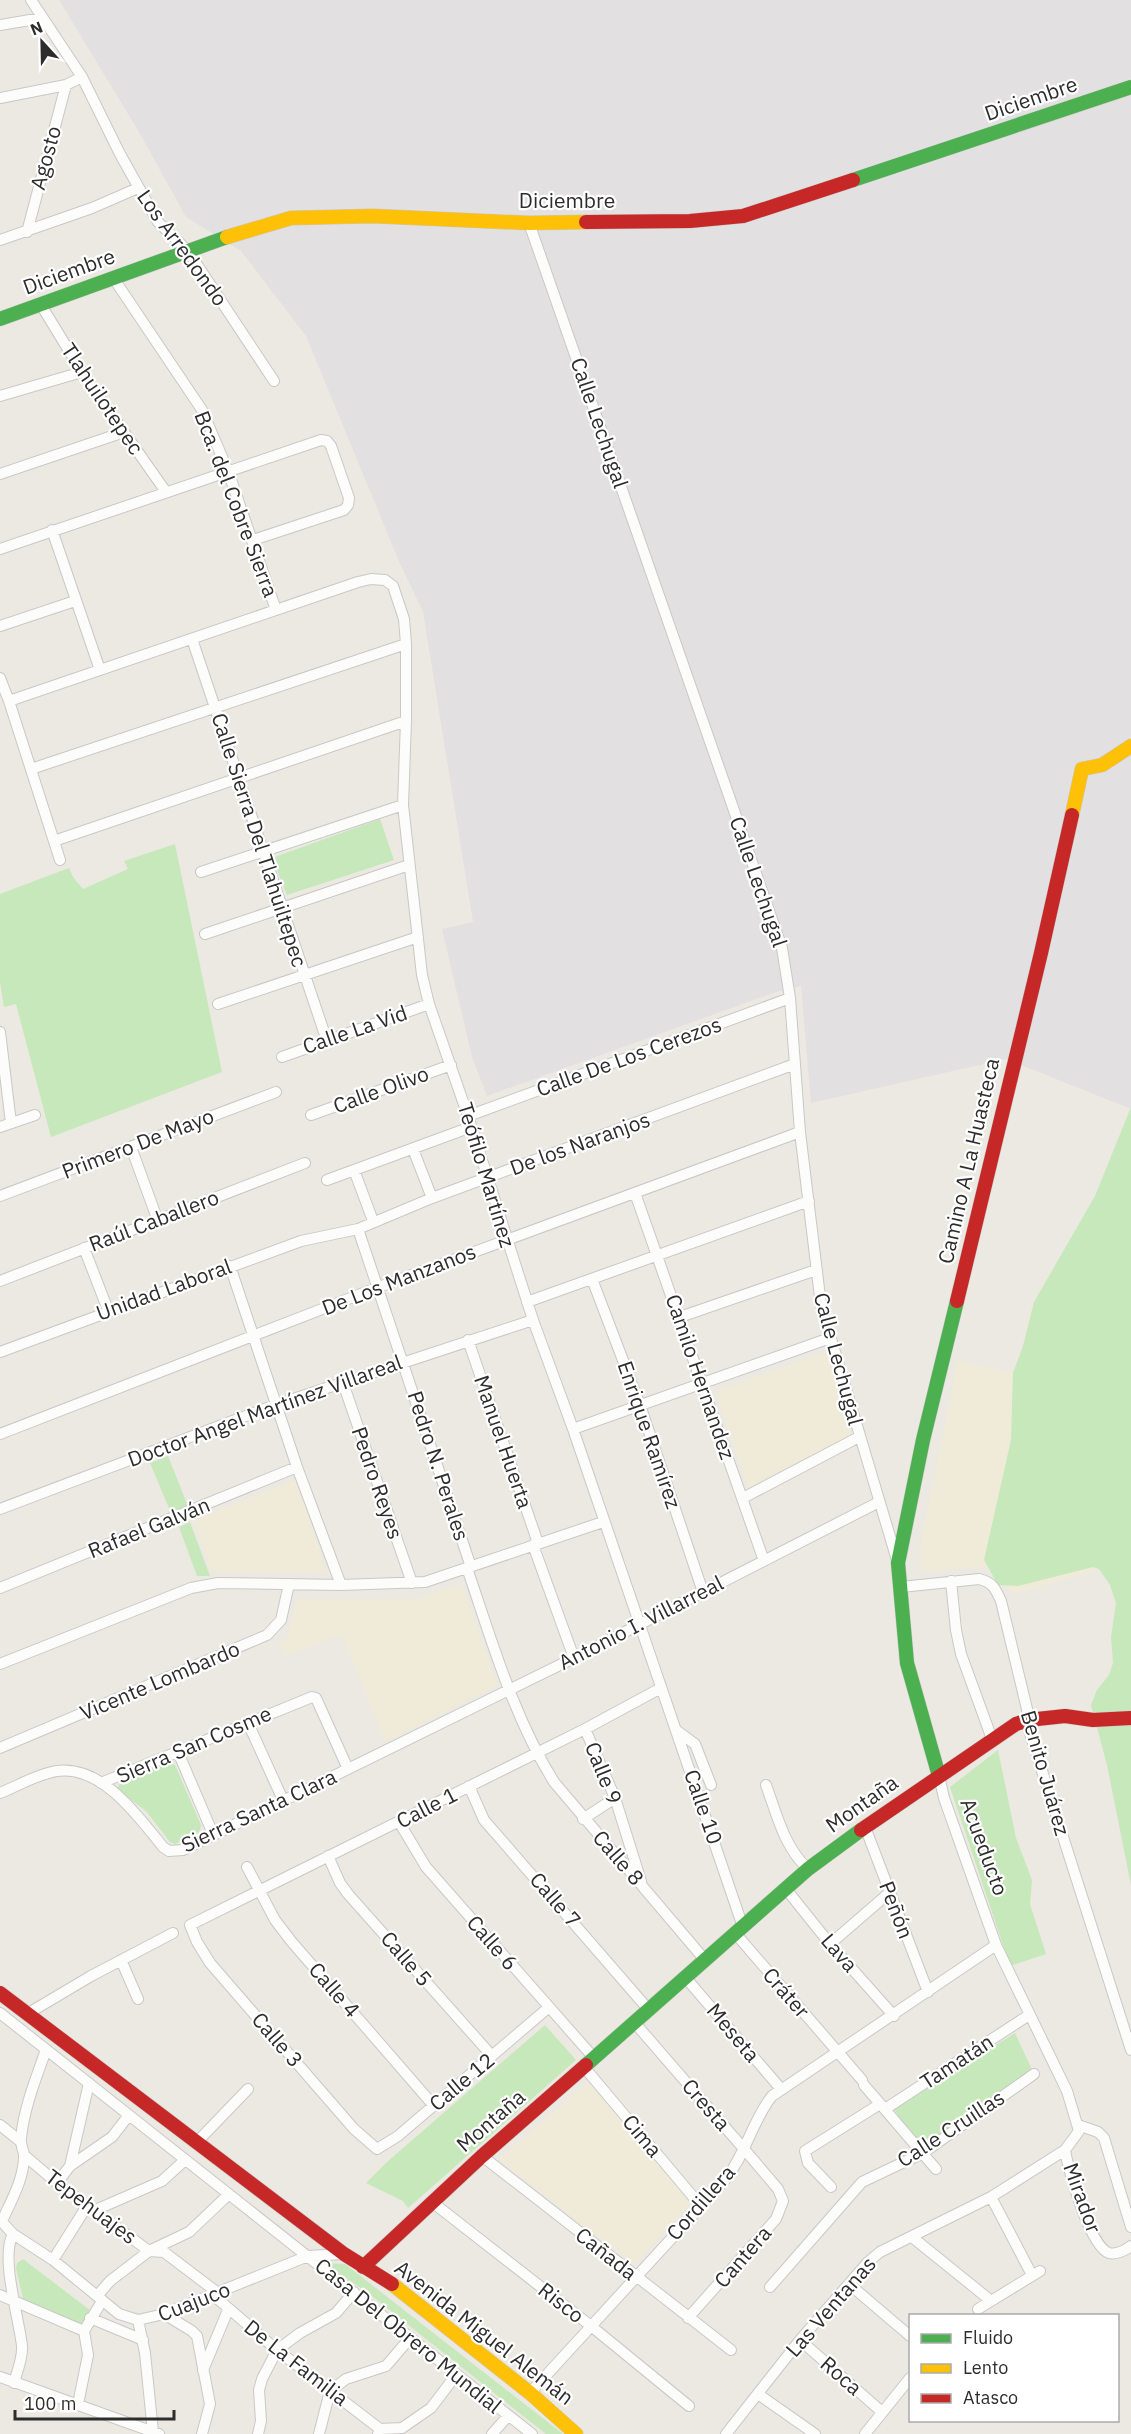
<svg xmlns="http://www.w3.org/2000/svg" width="1131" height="2434" font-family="'IBM Plex Sans',sans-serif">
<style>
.industrial{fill:#e3e0e1}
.education{fill:#efebd8}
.green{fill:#c6e8ba}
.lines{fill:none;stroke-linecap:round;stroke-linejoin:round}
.street-casing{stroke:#c9c8c7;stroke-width:12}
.fast-casing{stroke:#c9c8c7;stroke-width:15}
.slow-casing{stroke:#c9c8c7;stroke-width:15}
.jam-casing{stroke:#c9c8c7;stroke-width:15}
.street{stroke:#fcfcfb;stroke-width:10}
.fast{stroke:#4caf50;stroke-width:14}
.slow{stroke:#ffc107;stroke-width:14}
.jam{stroke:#c62828;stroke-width:14}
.labels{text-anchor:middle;stroke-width:4.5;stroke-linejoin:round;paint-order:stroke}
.street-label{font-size:21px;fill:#2d2d2d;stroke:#fff}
</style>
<rect width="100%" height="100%" fill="#ece9e2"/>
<path class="industrial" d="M59 0H1131V1109L1006 1059 811 1103 801 986 776 992 487 1096 472 1057 442 929 473 922 423 612 398 559 306 336 241 251 186 217 139 132Z"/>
<path class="education" d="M826 1352 851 1435 748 1487 715 1392Z
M958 1361 1014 1373 1102 1569 1013 1594 988 1567 950 1569 937 1572 921 1569V1543Z
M296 1480 326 1572H212L193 1520Z
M461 1584 497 1685 385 1742 342 1634 285 1656 280 1644 288 1636 297 1600 417 1599Z
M588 2082 691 2203 634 2265 499 2160Z"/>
<path class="green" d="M380 819 394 860 287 895 272 858Z
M175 844 222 1072 51 1137 16 1004 4 1007 0 982V894L69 868 73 877 83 889 128 869 124 861Z
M1131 1107V1885L1107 1765 1091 1705 1097 1690 1109 1675 1113 1663 1111 1637 1116 1603 1110 1585 1099 1569 1093 1567 1018 1586 998 1585 984 1560 1011 1440 1013 1373 1023 1346 1034 1302 1095 1196Z
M168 1456 188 1506 171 1513 150 1463Z
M190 1522 210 1576H197L179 1527Z
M998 1750 1016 1838 1032 1880 1030 1904 1046 1954 1010 1966 950 1787Z
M170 1762 175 1765 201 1825 199 1833 175 1844 170 1842 146 1811 117 1789 120 1783Z
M545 2025 576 2060 408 2208 403 2201 366 2183 387 2162Z
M1015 2033 1034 2074 923 2153 894 2109Z
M23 2259 91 2311 80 2325 24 2303 16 2268 17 2263Z
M325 2263 345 2264 563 2434H546L373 2297Z"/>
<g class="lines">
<g class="street-casing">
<path id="street" d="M31 0 82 77 120 154 158 222 188 251 274 381
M0 25 42 18
M0 98 66 85 82 77
M529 223 782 948 790 998 800 1132 821 1305 897 1560
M27 232 66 85
M0 240 92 208 138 188
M114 279 202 410 228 471 276 610
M41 305 82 372 166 492
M0 396 82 372
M0 474 124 432
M52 530 100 670
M0 549 321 440 327 441 331 446 349 498 348 505 344 510 253 540
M0 626 75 601
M192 639 327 1041
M0 678 9 701 60 860
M9 701 358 582 371 579 385 580 393 586 404 619 406 644V721L403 805 422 975 429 1004 468 1116 533 1320 573 1429 743 1927
M31 769 406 644
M54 841 406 721
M201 872 403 805
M205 934 409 865
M218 1004 418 937
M0 1032 11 1123
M282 1057 429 1004
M311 1115 451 1065
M468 1116 790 998
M0 1127 35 1115
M131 1147 158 1221
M413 1149 432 1198
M354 1170 373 1221
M327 1180 471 1127
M635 1193 764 1561
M0 1196 276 1092
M358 1229 471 1567
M84 1248 108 1310
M230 1266 297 1467 341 1585
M592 1279 640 1405 703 1592
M0 1281 305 1163
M527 1302 809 1201
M680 1317 816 1270
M468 1340 538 1543
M0 1352 301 1241 358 1229 432 1198 795 1064
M343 1383 412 1583
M573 1429 830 1338
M0 1434 379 1287 800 1132
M743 1498 859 1437
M0 1509 275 1405 533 1320
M533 1545 574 1658
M467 1568C492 1641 513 1716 554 1782L705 1960
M951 1581 956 1630 961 1654 992 1739
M901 1587 979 1579C993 1582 996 1590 1001 1601L1027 1709 1029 1730 1131 2050
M0 1588 297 1467
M0 1664 191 1588 218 1583 341 1585 425 1582 603 1522
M248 1723 283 1800
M585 1729 615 1798 641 1881
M676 1730 695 1744 711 1785
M0 1748 267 1635 281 1620 289 1584
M178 1752 213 1834
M101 1783 312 1697 316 1698 348 1769
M766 1785C777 1815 784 1847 808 1869
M469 1786 484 1820 648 2009
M0 1793C18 1786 37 1774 57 1771 102 1765 138 1816 163 1847L169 1851 183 1850 574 1658 879 1502
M583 1819 615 1798
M399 1822 426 1867 594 2058
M865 1827 928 1992
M328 1856 340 1883 348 1894 492 2056
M247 1867 275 1920 291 1941 434 2106
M786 1889 830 1944 894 2016
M735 1933 862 2080
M830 1944 889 1893
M121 1960 138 1999
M685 1977 781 2089
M548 2008 398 2136 377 2149 354 2129 210 1963 197 1942 190 1925 585 1729 661 1688
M0 2013 532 2434
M27 2014 91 1976 173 1933
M634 2022 744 2149 778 2189 783 2201 776 2219 688 2318
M584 2067 700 2205
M864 2085 936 2169
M885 2109 1029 2015
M0 2125 20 2141
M1078 2125 1098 2132 1104 2138 1131 2227
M196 2143 248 2089
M1065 2150C1068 2169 1090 2247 1109 2253 1116 2255 1126 2250 1131 2246
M24 2155 57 2183 149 2251 164 2252 218 2293
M482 2156 731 2350
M70 2166 89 2083
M57 2183 70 2166 112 2137 129 2115
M831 2187 808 2163 805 2151 880 2104
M991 2197 1032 2275
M432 2202 591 2326 689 2406
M93 2211 162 2181 185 2160
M0 2220 13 2234 53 2260 119 2314 138 2320 164 2314 308 2256 344 2254
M2 2221C11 2201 24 2179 24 2156 24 2150 20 2145 21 2138 24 2108 36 2078 46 2050
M13 2234C0 2257 19 2318 22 2346 23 2358 17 2371 14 2383
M912 2237 990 2300
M53 2260 87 2206
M849 2284 910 2336
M770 2287 862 2182 923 2153 1034 2074
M0 2295 84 2331
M213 2295 277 2350 380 2429
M97 2296 110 2281 149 2251 189 2232 229 2194
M978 2309 1040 2271
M164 2314 192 2331 197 2336 210 2404 202 2434
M90 2318 143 2340
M138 2320 145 2353 153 2432
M800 2340 882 2412
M203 2370 228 2310
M0 2377 159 2434
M530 2393 725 2180C746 2154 752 2121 772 2096L996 1945
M758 2394 815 2434
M78 2404 88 2355 84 2331 102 2301
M258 2434 261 2421 259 2390 262 2379 277 2350 300 2333 336 2313 354 2292
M319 2434 330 2391 346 2379 386 2366 410 2338
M378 2434 380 2429 402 2428 431 2408 456 2375
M492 2434 508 2416
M726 2434 800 2340 868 2262 880 2252 991 2197 1065 2150 1079 2131 1067 2091 996 1945 944 1798 939 1776
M865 2434 910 2378"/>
</g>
<g class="fast-casing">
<path id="fast" d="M853 180 1131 87
M0 319 227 237
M939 1776 907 1663 898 1563 923 1440 957 1301
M586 2065 808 1869 861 1830"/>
</g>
<g class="slow-casing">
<path id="slow" d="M227 237 291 218 373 216 529 223 586 222
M1072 815 1082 769 1102 765 1131 746
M392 2284 530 2393 576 2434"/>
</g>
<g class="jam-casing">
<path id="jam" d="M586 222 690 221 743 216 853 180
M957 1301 1041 953 1072 815
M861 1830 1016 1724 1028 1720 1065 1716 1093 1720 1131 1718
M0 1993 344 2254 392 2284
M363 2267 482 2156 586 2065"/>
</g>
<use href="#street" class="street"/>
<use href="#fast" class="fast"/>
<use href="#slow" class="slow"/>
<use href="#jam" class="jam"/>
</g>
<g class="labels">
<g class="street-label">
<text transform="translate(1031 99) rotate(-19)" y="7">Diciembre</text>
<text transform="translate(46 158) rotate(-75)" y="7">Agosto</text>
<text x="567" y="208">Diciembre</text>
<text transform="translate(182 248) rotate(54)" y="7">Los Arredondo</text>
<text transform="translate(69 272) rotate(-20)" y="7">Diciembre</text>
<text transform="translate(102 399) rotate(56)" y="7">Tlahuilotepec</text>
<text transform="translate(599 423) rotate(71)" y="7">Calle Lechugal</text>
<text transform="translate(236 504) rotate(69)" y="7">Bca. del Cobre Sierra</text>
<text transform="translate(259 840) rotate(72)" y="7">Calle Sierra Del Tlahuiltepec</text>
<text transform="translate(758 882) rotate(71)" y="7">Calle Lechugal</text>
<text transform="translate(355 1030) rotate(-19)" y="7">Calle La Vid</text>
<text transform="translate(629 1057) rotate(-20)" y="7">Calle De Los Cerezos</text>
<text transform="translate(381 1090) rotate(-20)" y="7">Calle Olivo</text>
<text transform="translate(138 1144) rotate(-21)" y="7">Primero De Mayo</text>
<text transform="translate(580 1144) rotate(-20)" y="7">De los Naranjos</text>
<text transform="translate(969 1161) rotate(-77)" y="7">Camino A La Huasteca</text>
<text transform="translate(486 1175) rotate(73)" y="7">Teófilo Martínez</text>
<text transform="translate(154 1221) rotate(-21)" y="7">Raúl Caballero</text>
<text transform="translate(399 1280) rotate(-21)" y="7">De Los Manzanos</text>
<text transform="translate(164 1290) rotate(-20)" y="7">Unidad Laboral</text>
<text transform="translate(838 1359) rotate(75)" y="7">Calle Lechugal</text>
<text transform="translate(700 1377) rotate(71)" y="7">Camilo Hernandez</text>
<text transform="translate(265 1411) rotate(-20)" y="7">Doctor Angel Martínez Villareal</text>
<text transform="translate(649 1435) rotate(71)" y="7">Enrique Ramírez</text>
<text transform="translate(503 1442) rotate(71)" y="7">Manuel Huerta</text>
<text transform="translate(438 1466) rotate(72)" y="7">Pedro N. Perales</text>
<text transform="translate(377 1483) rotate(71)" y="7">Pedro Reyes</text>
<text transform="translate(149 1528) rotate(-22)" y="7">Rafael Galván</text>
<text transform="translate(641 1623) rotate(-27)" y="7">Antonio I. Villarreal</text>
<text transform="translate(160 1681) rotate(-23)" y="7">Vicente Lombardo</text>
<text transform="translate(194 1745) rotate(-23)" y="7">Sierra San Cosme</text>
<text transform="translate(603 1773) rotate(68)" y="7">Calle 9</text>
<text transform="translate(1045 1773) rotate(74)" y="7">Benito Juárez</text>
<text transform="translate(862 1804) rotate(-35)" y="7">Montaña</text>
<text transform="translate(703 1807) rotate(71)" y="7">Calle 10</text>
<text transform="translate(427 1808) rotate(-27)" y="7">Calle 1</text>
<text transform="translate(259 1811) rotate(-25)" y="7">Sierra Santa Clara</text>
<text transform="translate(984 1847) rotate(70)" y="7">Acueducto</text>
<text transform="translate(618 1858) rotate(49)" y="7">Calle 8</text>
<text transform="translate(555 1900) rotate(49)" y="7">Calle 7</text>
<text transform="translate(896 1910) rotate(69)" y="7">Peñón</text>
<text transform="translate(492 1943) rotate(49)" y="7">Calle 6</text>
<text transform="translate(839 1953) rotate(49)" y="7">Lava</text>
<text transform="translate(406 1959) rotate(49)" y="7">Calle 5</text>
<text transform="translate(334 1990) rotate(49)" y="7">Calle 4</text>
<text transform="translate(786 1993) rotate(49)" y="7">Cráter</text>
<text transform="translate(733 2033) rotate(50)" y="7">Meseta</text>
<text transform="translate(277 2040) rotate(49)" y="7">Calle 3</text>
<text transform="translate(957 2062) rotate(-33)" y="7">Tamatán</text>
<text transform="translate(462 2082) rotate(-40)" y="7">Calle 12</text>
<text transform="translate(706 2105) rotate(49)" y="7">Cresta</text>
<text transform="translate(491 2121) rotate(-41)" y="7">Montaña</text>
<text transform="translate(951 2129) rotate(-33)" y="7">Calle Cruillas</text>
<text transform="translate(642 2136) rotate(50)" y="7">Cima</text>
<text transform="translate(1082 2198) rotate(70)" y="7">Mirador</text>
<text transform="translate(701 2203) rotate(-49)" y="7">Cordillera</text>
<text transform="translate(91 2207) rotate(37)" y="7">Tepehuajes</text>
<text transform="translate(606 2254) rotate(38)" y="7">Cañada</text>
<text transform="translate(743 2257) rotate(-49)" y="7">Cantera</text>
<text transform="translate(194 2302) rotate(-21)" y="7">Cuajuco</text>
<text transform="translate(561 2303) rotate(38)" y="7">Risco</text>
<text transform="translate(831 2307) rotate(-49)" y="7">Las Ventanas</text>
<text transform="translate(484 2333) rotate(38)" y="7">Avenida Miguel Alemán</text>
<text transform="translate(408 2336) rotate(39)" y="7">Casa Del Obrero Mundial</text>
<text transform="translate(296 2363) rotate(38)" y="7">De La Familia</text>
<text transform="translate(841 2376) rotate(41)" y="7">Roca</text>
</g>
</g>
<rect x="909" y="2314" width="210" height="108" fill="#ffffff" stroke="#ababab" stroke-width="1.5"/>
<rect x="921" y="2334" width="30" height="9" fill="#4caf50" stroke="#ababab" stroke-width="1.5"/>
<text x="963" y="2344" font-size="18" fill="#2d2d2d">Fluido</text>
<rect x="921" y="2364" width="30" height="9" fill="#ffc107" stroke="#ababab" stroke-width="1.5"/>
<text x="963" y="2374" font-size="18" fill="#2d2d2d">Lento</text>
<rect x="921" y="2394" width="30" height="9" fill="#c62828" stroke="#ababab" stroke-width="1.5"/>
<text x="963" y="2404" font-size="18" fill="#2d2d2d">Atasco</text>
<g transform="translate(42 42) rotate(338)" stroke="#ffffff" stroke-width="4.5" paint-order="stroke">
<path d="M0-4.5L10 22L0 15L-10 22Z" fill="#2d2d2d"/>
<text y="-9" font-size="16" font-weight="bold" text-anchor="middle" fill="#2d2d2d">N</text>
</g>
<path d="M15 2410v9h159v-9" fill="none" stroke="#2d2d2d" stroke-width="3"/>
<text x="24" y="2410" font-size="18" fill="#2d2d2d" stroke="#ffffff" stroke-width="4.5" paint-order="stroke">100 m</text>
</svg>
